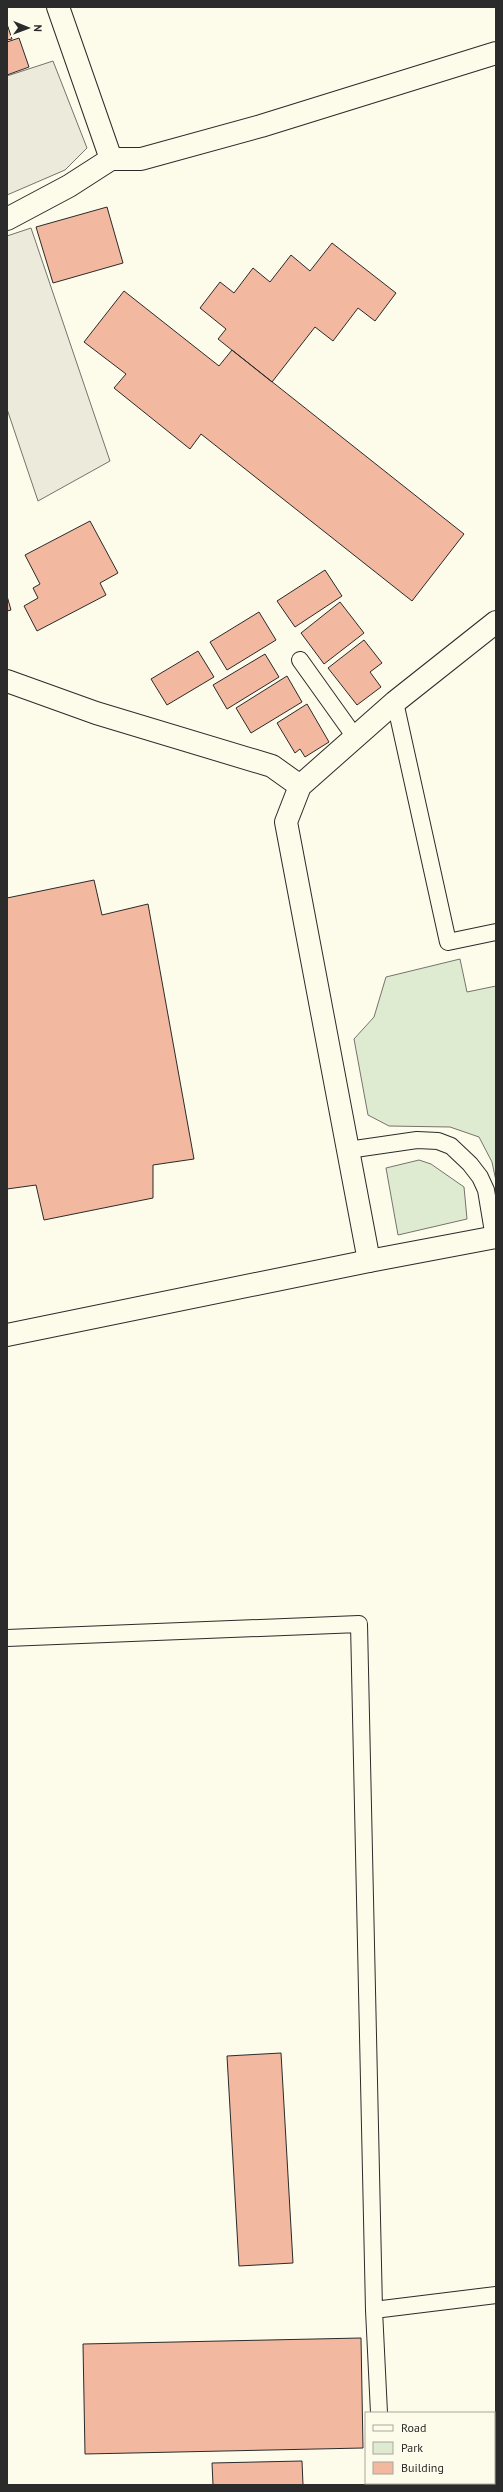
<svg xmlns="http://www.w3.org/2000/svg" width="503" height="2492" font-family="'PT Sans',sans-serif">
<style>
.green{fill:#deebd1;stroke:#74746e}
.parking{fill:#eceadb;stroke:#74746e}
.building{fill:#f2b8a0;stroke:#2b2b2b}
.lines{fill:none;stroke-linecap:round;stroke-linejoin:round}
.lane-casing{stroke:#2b2b2b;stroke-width:18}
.street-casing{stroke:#2b2b2b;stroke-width:24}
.secondary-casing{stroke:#2b2b2b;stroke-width:24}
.lane{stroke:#fdfbea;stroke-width:16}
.street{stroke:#fdfbea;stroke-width:22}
.secondary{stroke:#fdfbea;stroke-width:22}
</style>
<rect width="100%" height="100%" fill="#fdfbea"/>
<path class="green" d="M460 959 467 992 496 986V1181L492 1162 479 1137 450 1127 389 1126 368 1115 354 1039 374 1017 386 977Z
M419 1160 431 1164 464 1187 467 1219 398 1235 386 1168Z"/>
<path class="parking" d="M53 61 87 148 65 170 7 195V76Z
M31 228 110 461 38 501 7 409V236Z"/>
<path class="building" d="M7 24 12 39 7 40Z
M19 38 29 67 7 75V42Z
M107 207 123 263 53 283 36 227Z
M332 243 396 293 375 321 358 308 333 341 315 327 272 382 218 339 226 329 200 308 220 282 234 293 253 268 270 282 291 255 310 271Z
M124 291 219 366 232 350 464 534 412 601 201 434 190 449 114 388 126 374 84 342Z
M90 521 118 573 100 583 106 595 37 631 24 606 38 598 33 588 40 584 25 555Z
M325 570 342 596 295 627 277 601Z
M7 596 11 610 7 611Z
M340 602 364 633 324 664 301 633Z
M259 612 276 640 227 670 210 642Z
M364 640 382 663 370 672 381 687 357 705 328 668Z
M198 651 214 677 167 705 151 679Z
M265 654 279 677 227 709 213 685Z
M287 676 302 702 251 733 236 708Z
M307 704 329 742 305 757 300 749 295 753 277 723Z
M94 880 102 915 148 904 194 1159 153 1165V1198L44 1220 36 1185 7 1189V898Z
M281 2053 293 2263 239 2266 227 2056Z
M361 2338 363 2448 85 2454 83 2344Z
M302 2461 303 2485H213L212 2463Z"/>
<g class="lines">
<g class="lane-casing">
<path id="lane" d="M300 660 355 737
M395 702 448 942 496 932
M348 1150 417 1140 438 1141 451 1146 470 1164 480 1177 486 1190 494 1238
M7 1638 359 1624 374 2310 379 2413
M374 2310 496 2295
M383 2483V2485"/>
</g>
<g class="street-casing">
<path id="street" d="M58 7 111 159
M7 219 69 186 111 159H141L261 126 496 53
M7 681 96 713 272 766 300 786
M369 1261 286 822 300 786 395 702 496 622"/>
</g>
<g class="secondary-casing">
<path id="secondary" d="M7 1335 369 1261 496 1237"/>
</g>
<use href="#lane" class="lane"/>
<use href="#street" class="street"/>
<use href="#secondary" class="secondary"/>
</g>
<rect width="503" height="2492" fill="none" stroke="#2b2b2b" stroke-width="16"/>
<rect x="365" y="2412" width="130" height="72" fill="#fdfbea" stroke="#a9a89e"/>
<rect x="373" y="2425" width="20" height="6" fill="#fdfbea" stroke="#a9a89e"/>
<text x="401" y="2432" font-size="12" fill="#2b2b2b">Road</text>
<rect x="373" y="2442" width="20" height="12" fill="#deebd1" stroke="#a9a89e"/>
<text x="401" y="2452" font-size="12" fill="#2b2b2b">Park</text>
<rect x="373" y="2462" width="20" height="12" fill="#f2b8a0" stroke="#a9a89e"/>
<text x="401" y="2472" font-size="12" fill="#2b2b2b">Building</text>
<g transform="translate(28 28) rotate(91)" stroke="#fdfbea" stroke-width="3" paint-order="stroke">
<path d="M0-3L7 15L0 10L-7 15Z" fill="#2b2b2b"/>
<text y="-6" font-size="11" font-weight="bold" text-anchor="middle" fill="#2b2b2b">N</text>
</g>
</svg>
